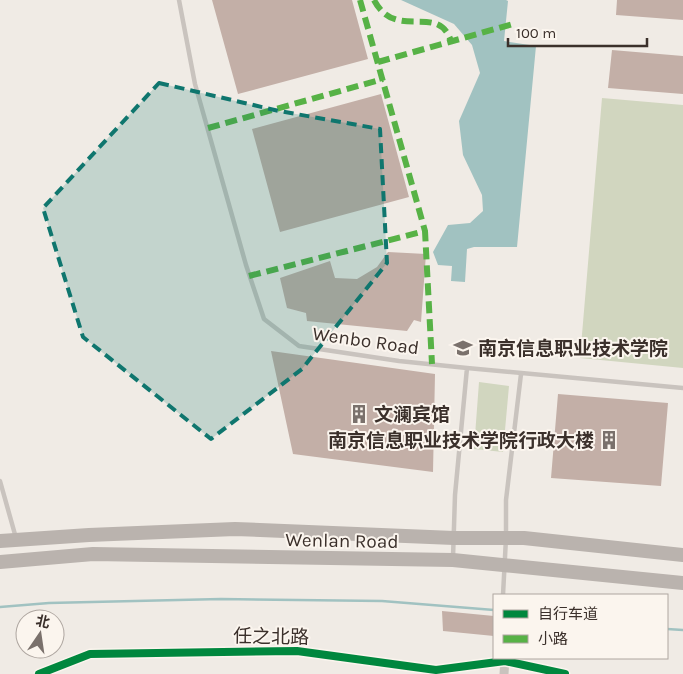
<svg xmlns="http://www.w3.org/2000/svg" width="683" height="674" font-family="Karla,'Noto Sans SC',sans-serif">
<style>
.green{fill:#d1d6bf}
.water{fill:#a1c2c1}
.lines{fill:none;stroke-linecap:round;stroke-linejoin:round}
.stream{stroke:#a1c2c1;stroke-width:2.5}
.building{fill:#c3afa7}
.lane{stroke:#c9c3be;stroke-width:4.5}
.street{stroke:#c9c3be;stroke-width:9}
.secondary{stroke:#bab3ae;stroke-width:14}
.quiet{stroke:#57b246;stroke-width:6;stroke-dasharray:12 6;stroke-linecap:butt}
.cycleway-casing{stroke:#fbf5ee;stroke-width:11}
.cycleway{stroke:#00873e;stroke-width:8}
.marked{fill:#0f766e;fill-opacity:0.2;stroke:#0f766e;stroke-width:4;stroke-dasharray:10 6;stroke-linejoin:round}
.labels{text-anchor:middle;stroke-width:4;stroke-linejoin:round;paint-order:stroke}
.street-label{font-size:19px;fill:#3b302b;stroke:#fbf5ee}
.poi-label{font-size:19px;font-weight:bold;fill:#3b302b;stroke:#fbf5ee;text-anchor:start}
</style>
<rect width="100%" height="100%" fill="#f0ebe5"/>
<path class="green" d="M602 98 683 105V368L580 358Z
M479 382 509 386 503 452 474 449Z"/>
<path class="water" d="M401 0H506L508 1 504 41 536 46 517 247H474L467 249 465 282 451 281 452 266 438 265 433 252 448 225 470 223 483 211 482 195 463 155 459 121 480 73 472 45 454 24Z"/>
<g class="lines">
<path class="stream" d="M0 607 49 603 221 599 382 601 494 610
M667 629 683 630"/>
</g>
<path class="building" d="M212 0H352L368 59 238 94Z
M617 0H683V20L616 15Z
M612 50 683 56V94L608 88Z
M381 94 409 197 280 232 252 129Z
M388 252 426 254 421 322 414 320 407 331 307 321 306 313 287 308 280 278 330 261 335 278 357 279 377 267Z
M271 351 435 374 433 472 293 454Z
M558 394 668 403 661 486 551 478Z
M442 611 494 616V636L443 631Z"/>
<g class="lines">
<path class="lane" d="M179 0 195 84 246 265 264 319 299 346 399 361 467 368 683 388
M0 481 16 538
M453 558 455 495 467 368
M503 595 506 538V500L521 374"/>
<path class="street" d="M39 674 90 654 297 651 436 670 505 661 565 674
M504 674 505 658"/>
<path class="secondary" d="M0 541 89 535 235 529 454 538H524L683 555
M0 562 93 554 453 560 683 583"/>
<path class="quiet" d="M360 0 425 231
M374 0C396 42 438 2 451 41
M378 62 513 24
M208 128 383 79
M249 276 425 231 432 364"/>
<g class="cycleway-casing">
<path id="cycleway" d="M39 674 90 654 297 651 436 670 505 661 565 674"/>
</g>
<use href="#cycleway" class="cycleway"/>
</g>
<path class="marked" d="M159 83 279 111 380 129 387 263 302 369 211 439 83 337 43 208Z"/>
<defs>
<g id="university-bare" transform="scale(1.5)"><path d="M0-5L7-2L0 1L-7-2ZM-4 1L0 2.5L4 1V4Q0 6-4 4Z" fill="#7a716c" stroke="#fbf5ee" stroke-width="2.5" paint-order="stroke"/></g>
<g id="building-bare" transform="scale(1.5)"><path d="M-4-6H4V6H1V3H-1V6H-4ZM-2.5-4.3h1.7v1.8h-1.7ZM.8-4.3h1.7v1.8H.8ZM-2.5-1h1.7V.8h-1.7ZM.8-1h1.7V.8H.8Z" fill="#7a716c" stroke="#fbf5ee" stroke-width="2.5" paint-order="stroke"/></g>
</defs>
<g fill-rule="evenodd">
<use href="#university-bare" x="463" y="348"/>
<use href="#building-bare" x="359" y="414"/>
<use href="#building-bare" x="609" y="440"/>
</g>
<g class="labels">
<g class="street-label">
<text transform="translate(366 340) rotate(8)" y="7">Wenbo Road</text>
<text transform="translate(342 540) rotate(1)" y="7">Wenlan Road</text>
<text transform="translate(271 636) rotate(1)" y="7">任之北路</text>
</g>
<g class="poi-label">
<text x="478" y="355">南京信息职业技术学院</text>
<text x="374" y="421">文澜宾馆</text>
<text x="594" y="447" text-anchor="end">南京信息职业技术学院行政大楼</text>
</g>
</g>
<rect x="493" y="594" width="175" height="65" fill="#fbf5ee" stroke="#aea6a0"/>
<rect x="503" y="610" width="25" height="8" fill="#00873e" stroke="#aea6a0"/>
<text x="538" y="619" font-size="15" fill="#3b302b">自行车道</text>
<rect x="503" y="635" width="25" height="8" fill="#57b246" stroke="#aea6a0"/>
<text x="538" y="644" font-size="15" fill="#3b302b">小路</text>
<g transform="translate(40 634) rotate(13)"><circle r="24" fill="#fbf5ee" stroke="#aea6a0"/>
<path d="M0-4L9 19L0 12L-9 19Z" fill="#7a716c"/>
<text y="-8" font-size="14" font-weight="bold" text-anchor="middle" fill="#3b302b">北</text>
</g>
<path d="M508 38v8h139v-8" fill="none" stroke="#3b302b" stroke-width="2.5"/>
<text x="516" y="38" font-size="15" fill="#3b302b" stroke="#fbf5ee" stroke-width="4" paint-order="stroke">100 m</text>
</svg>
